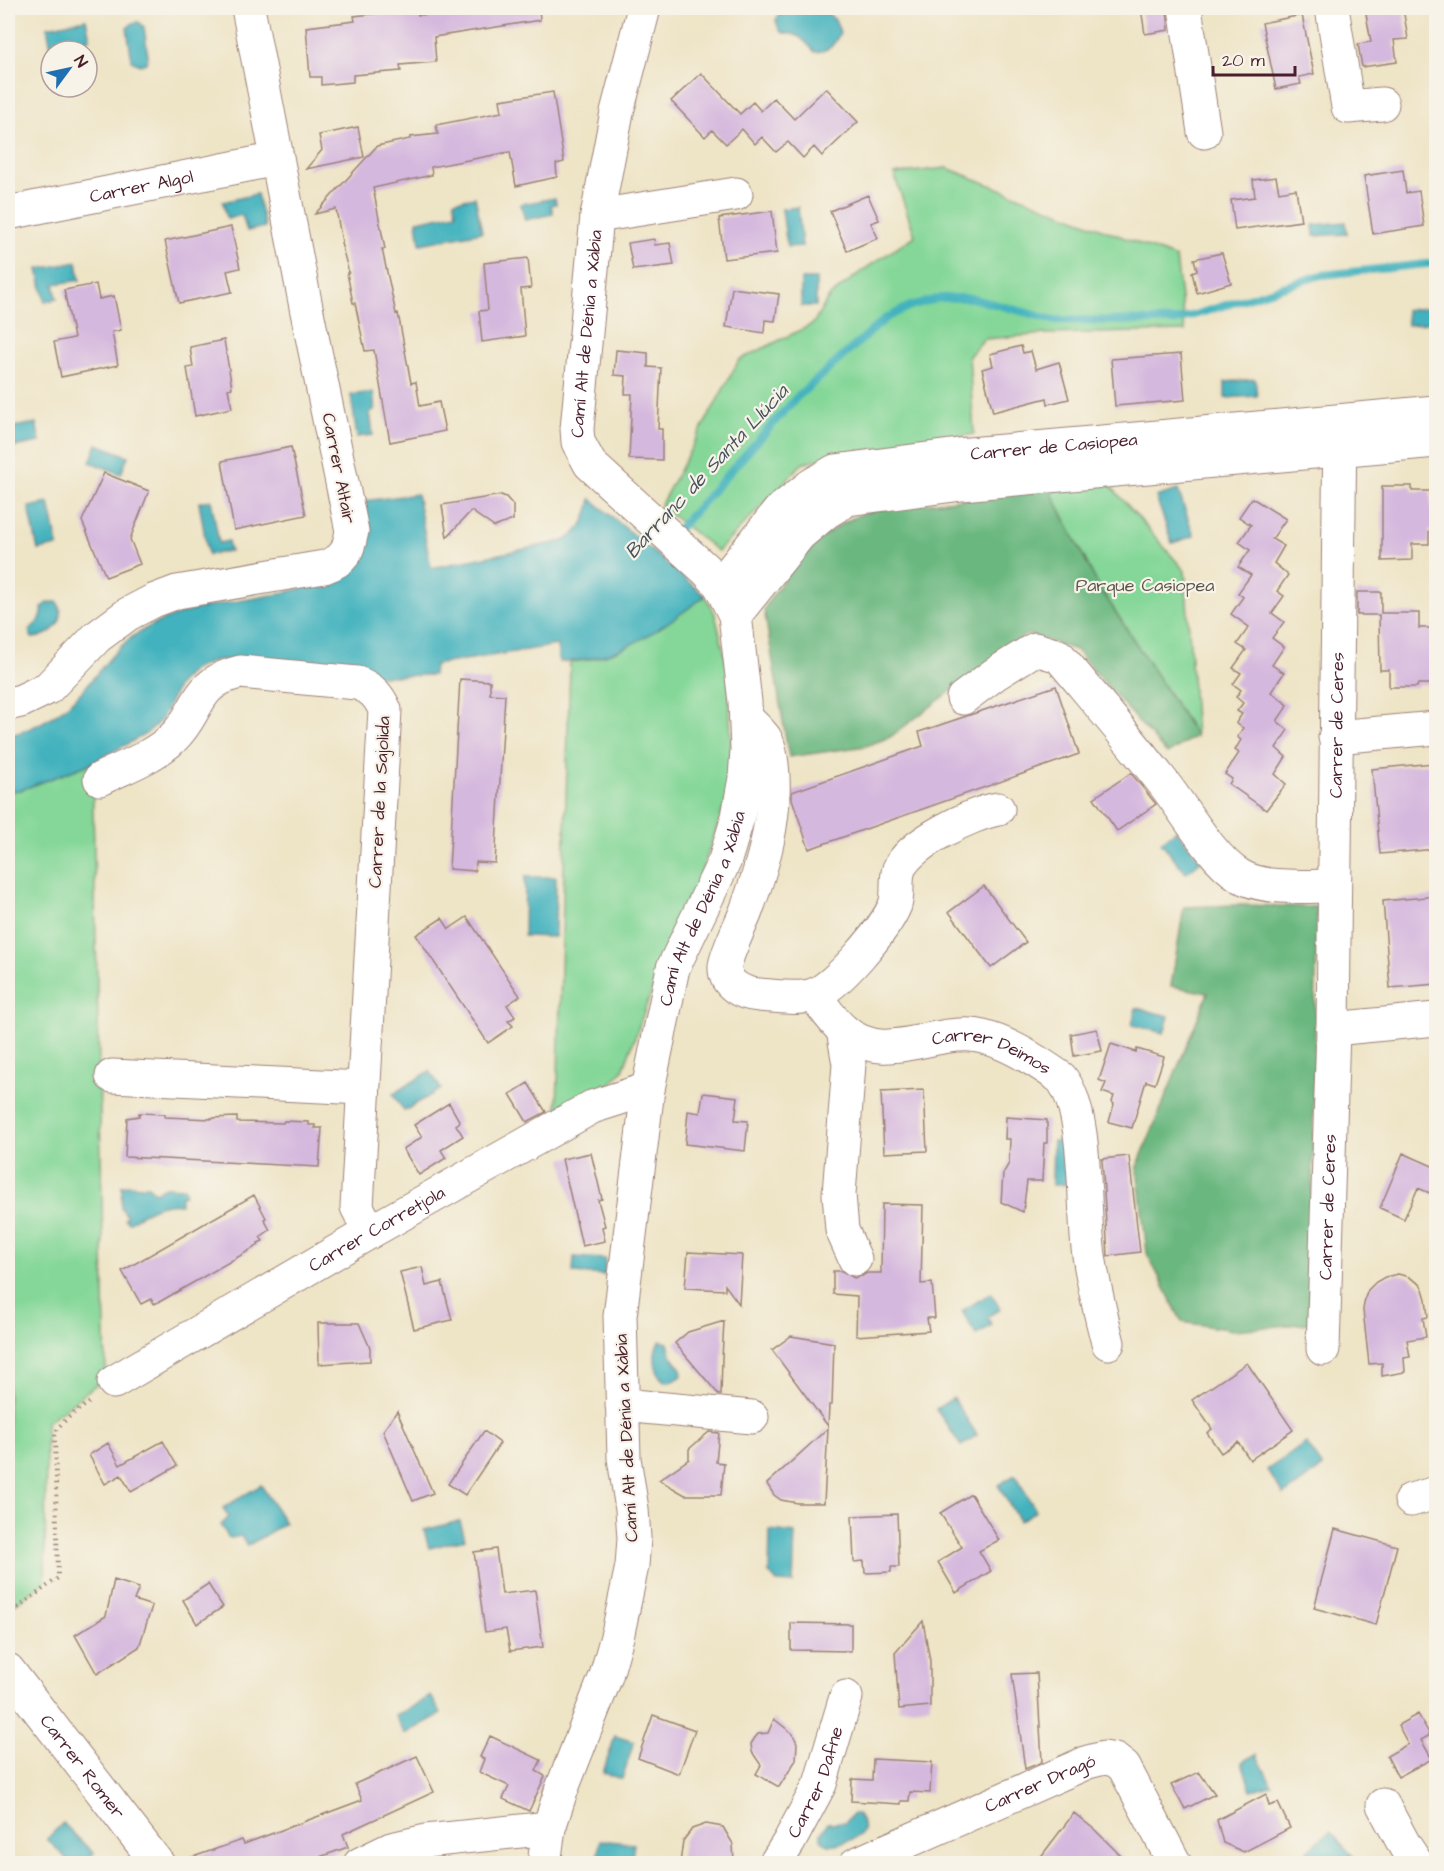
<svg xmlns="http://www.w3.org/2000/svg" width="1444" height="1871" font-family="'Architects Daughter',sans-serif">
<style>
.green{fill:#84d798;stroke:#677b62;stroke-width:1.5}
.forest{fill:#6bb880;stroke:#5a6c56;stroke-width:1.5}
.water{fill:#43b2be;stroke:#466874;stroke-width:1.5}
.lines{fill:none;stroke-linecap:round;stroke-linejoin:round}
.stream{stroke:#43b2be;stroke-width:8}
.building{fill:#d5b8de}
.minor-casing{stroke:#9c8278;stroke-width:35}
.path{stroke:#9c8278;stroke-width:4;stroke-dasharray:1.5 4.5;stroke-linecap:butt}
.minor{stroke:#fff;stroke-width:33}
.labels{text-anchor:middle;stroke-width:4.5;stroke-linejoin:round;paint-order:stroke}
.street-label{font-size:18px;fill:#4a1f2b;stroke:#f7f3e8}
.park-label{font-size:18px;fill:#5b564c;stroke:#f7f3e8}
.water-label{font-size:20px;font-style:italic;fill:#48525e;stroke:#f7f3e8}
</style>
<rect width="100%" height="100%" fill="#f7f3e8"/>
<filter id="ink" filterUnits="userSpaceOnUse"><feTurbulence type="fractalNoise" baseFrequency=".0167" numOctaves="2"/><feDisplacementMap in="SourceGraphic" scale="12" xChannelSelector="R" yChannelSelector="G"/><feConvolveMatrix kernelMatrix="1 2 1 2 8 2 1 2 1" color-interpolation-filters="sRGB"/></filter>
<filter id="wash" filterUnits="userSpaceOnUse"><feTurbulence type="fractalNoise" baseFrequency=".008" numOctaves="4" result="noise"/><feDisplacementMap in="SourceGraphic" scale="24" xChannelSelector="R" yChannelSelector="G"/><feGaussianBlur stdDeviation="1.35" result="paint"/><feColorMatrix in="noise" values="0 0 0 0 0 0 0 0 0 0 0 0 0 0 0 0 0 1.4 0 .05"/><feComposite in="paint" operator="in"/></filter>
<g filter="url(#wash)">
<rect width="100%" height="100%" fill="#eee4c6"/>
<path class="green" d="M947 168 1176 258 1185 331 1047 334 984 339 969 356 974 434 813 460 802 464 718 551 660 506 739 360 813 324 829 297 863 270 915 236 894 174Z
M1109 484 1185 571 1196 736 1098 585 1049 488Z
M705 596 715 614 729 673 732 784 692 899 667 949 623 1070 610 1084 557 1110 570 662C619 660 667 624 705 596Z
M92 763 106 1377 46 1423 45 1582 8 1609V791L21 790Z"/>
<path class="forest" d="M1049 488 1098 585 1196 736 1167 754 1076 650 1027 634 890 737 866 746 789 757 764 609C786 573 817 534 857 516 876 508 910 505 930 503 970 498 1010 493 1049 488Z
M1238 905 1317 907 1310 1323 1234 1330 1182 1322 1147 1253 1137 1167 1208 993 1171 986 1184 907Z"/>
<path class="water" d="M784 8H822L835 20 840 32C835 45 829 51 815 52 810 47 803 38 796 35 783 31 781 38 776 20Z
M86 19 90 39 51 47 47 27Z
M139 22 144 27 148 56 146 63 140 65 132 61 127 28 133 23Z
M257 194 265 227 247 231 242 215 227 219 223 202Z
M475 197 482 232 420 244 417 221 456 213 454 201Z
M555 198 556 204 551 205 553 214 525 220 521 204Z
M798 207 802 246 787 247 782 209Z
M1346 222 1347 234 1314 236 1313 225Z
M77 262 80 280 54 284 57 299 45 302 38 269Z
M801 279H816V306H801Z
M1436 307V322L1407 325 1406 310Z
M1255 379 1257 396 1225 398V382Z
M373 392 375 410 370 412 373 435 357 437 351 395Z
M36 423 40 442 8 448V428Z
M97 444 128 456 121 474 90 462Z
M1178 490 1194 536 1172 543 1156 497Z
M417 494 431 568 564 541C582 531 587 519 591 499L705 596C660 630 617 661 559 662L557 645 434 665 433 675 380 676 257 660H216L193 670 178 685 162 719 146 734 92 763 21 790 8 791V736C37 728 64 712 84 689 101 670 116 647 138 633 179 607 231 603 278 594 296 590 313 585 331 581L357 502Z
M211 500 219 543 228 541 230 551 208 555 199 502Z
M49 503 58 546 38 550 29 507Z
M52 602H57C69 621 50 637 32 638L29 630C36 624 44 618 42 608L47 603Z
M1176 830 1201 861 1186 873 1161 842Z
M525 877H556L555 937 524 936Z
M1136 1008 1169 1016 1164 1033 1132 1025Z
M430 1071 441 1089 404 1111 393 1094Z
M1068 1140 1070 1184 1052 1185 1053 1141Z
M122 1185 148 1186 155 1192 165 1187 185 1188V1195L181 1196V1204C162 1201 143 1212 129 1223L125 1219 127 1216 121 1208Z
M574 1257 605 1259V1275L573 1273Z
M991 1293 1000 1309 987 1317 992 1325 976 1335 962 1311Z
M660 1341 668 1343 671 1355 681 1369 682 1375C658 1399 648 1354 660 1341Z
M953 1398 977 1435 961 1446 936 1409Z
M1306 1443 1323 1467 1284 1495 1267 1470Z
M1015 1475 1036 1511 1019 1521 998 1485Z
M261 1485 285 1523 247 1546 241 1536 231 1538 228 1537 221 1525 229 1517 223 1508Z
M460 1521 465 1539 429 1548 424 1530Z
M770 1530 795 1533 793 1583 777 1582 769 1573Z
M431 1696 441 1714 405 1734 395 1716Z
M615 1736 634 1742 622 1779 603 1773Z
M1256 1754 1272 1785 1251 1790 1242 1762Z
M853 1814H858C872 1834 857 1839 839 1843 839 1843 830 1845 829 1845 826 1845 824 1841 821 1839V1833L828 1823 845 1822Z
M63 1823 94 1854 83 1863H71L47 1839Z
M1330 1831 1359 1863H1318L1307 1851Z
M600 1840 634 1844 631 1863H597Z"/>
<g class="lines">
<path class="stream" d="M676 532 796 398 886 318 910 306 940 298H971L1054 320 1175 321 1321 275 1436 263"/>
</g>
<g id="blocks">
<path class="building" d="M467 8H539L540 20 434 37 436 62 400 65 401 71 353 75V82L321 85V77H310L306 27 355 21 354 16 417 9 418 15 468 12Z
M1141 8H1167L1169 30 1145 34Z
M1372 8H1403L1408 39 1394 40 1397 62 1362 67 1358 44 1371 42 1366 14 1373 12Z
M1302 15 1314 74 1299 77 1301 84 1276 89 1262 23Z
M701 73 740 114 753 102 761 111 774 98 794 119 826 88 858 122 822 156 814 147 803 158 788 142 776 152 762 137 755 144 742 129 726 144 712 130 705 137 671 101Z
M553 92 564 162 556 164 557 177 516 186 510 152 431 167 432 175 373 188 385 249H382L396 314 398 313 411 383 416 382 420 406 439 402 445 431 390 442 374 350 365 351 355 303H353L347 273H349L341 243 342 242 336 209 315 214 377 146 410 139V137L438 134 436 125 502 112 500 100Z
M358 127 364 157 306 169 322 150 319 135Z
M1403 170 1406 193 1419 191 1424 226 1373 234 1364 176Z
M1276 177 1279 192 1296 189 1301 221 1235 230 1231 200 1255 197 1253 180Z
M868 195 879 220 871 223 878 238 847 251 830 211Z
M772 211 777 253 724 259 719 218Z
M231 227 240 268 227 271 232 292 179 303 165 241Z
M654 239 655 245 670 243 674 265 633 270 628 243Z
M1222 253 1231 283 1197 293 1192 272 1197 270 1194 259Z
M528 258 531 288 521 289 525 336 482 342 479 311 488 310 484 263Z
M96 284 99 299 114 296 121 330 112 332 118 365 61 377 54 342 74 338 64 290Z
M732 288 779 294 775 321 765 320 764 333 726 327Z
M224 340 232 388 228 389 232 408 195 416 187 368 193 367 190 347Z
M1021 346 1023 353 1031 351 1036 369 1059 362 1069 399 1048 404 1047 398 993 412 982 369 993 366 990 354Z
M616 350 648 353V367L661 368 658 429H662V460L629 459 632 394H625L626 376 614 375Z
M1181 354 1185 400 1115 406 1111 359Z
M291 447 306 515 234 530 222 461Z
M104 473 149 491 130 539 140 564 106 577 82 521Z
M1382 486H1412V491H1430L1434 530 1429 531V544H1412V560L1382 561Z
M501 495 506 497 513 505V520L494 527 471 511 447 537 442 505Z
M1252 498 1286 519 1272 539 1284 546 1274 563 1288 575 1277 591 1284 596 1272 613 1284 622 1272 638 1284 647 1272 665 1284 673 1271 692 1288 705 1277 721 1288 730 1276 748 1286 757 1275 774 1286 784 1266 810 1229 784 1232 779 1225 774 1239 753 1235 750 1241 740 1237 737 1243 728 1236 723 1242 714 1237 711 1243 703 1236 697 1241 690 1233 684 1241 673 1233 668 1246 650 1237 644 1249 627 1231 614 1243 597 1238 593 1251 575 1238 567 1250 550 1239 542 1251 525 1239 517Z
M1357 592H1381V613H1419V628H1433L1434 654H1437V684H1418L1417 687H1389V670H1380L1379 615H1357Z
M460 679 490 681V694L505 695 495 863 476 862 475 871 449 869Z
M1056 686 1079 754 809 849 792 799V792L923 746 919 732Z
M1434 763 1437 784V849L1380 854 1372 769Z
M1131 773 1156 804 1117 831 1094 798Z
M984 886 1026 942 991 968 949 912Z
M1437 896V984L1390 988 1383 901Z
M467 917 520 996 507 1005 515 1017 508 1021 513 1026 488 1043 416 935 442 918 449 929Z
M1097 1029 1102 1051 1074 1056 1071 1034Z
M1111 1044 1136 1052 1137 1049 1164 1057 1155 1084 1146 1081 1132 1128 1109 1122 1114 1104 1112 1102 1114 1096 1102 1092 1106 1083 1099 1080Z
M528 1083 546 1112 527 1122 510 1094Z
M924 1090 927 1151 884 1153 881 1092Z
M703 1093 738 1097 735 1120 748 1121 745 1151 685 1144 688 1111 700 1113Z
M449 1103 460 1122 456 1125 463 1136 441 1150 446 1158 419 1175 403 1149 422 1137 414 1125Z
M139 1113 165 1114V1117L211 1119V1118L237 1117V1122L283 1123 284 1121 309 1122V1125H315V1128H322L319 1167 125 1157 127 1118 139 1116Z
M1006 1117 1047 1120V1143H1044L1042 1181H1027L1023 1212 1001 1202 1003 1174 1009 1163 1010 1139H1005Z
M591 1153 602 1199 598 1200 605 1226 602 1227 605 1241 582 1246 562 1159Z
M1403 1153 1437 1168V1196L1418 1188 1404 1219 1380 1208Z
M1129 1156 1140 1252 1108 1256 1102 1159Z
M254 1195 266 1218 264 1219 270 1230 260 1237 263 1241 258 1243 259 1245 161 1301 154 1304 151 1299 141 1304 122 1271Z
M882 1204 923 1205 921 1284 932 1283 935 1318H927L929 1331 856 1336 857 1296 833 1294V1271H842L854 1278 862 1276 867 1273H881Z
M688 1252 742 1255 739 1304 725 1285V1290L685 1288Z
M422 1267 426 1286 442 1282 452 1320 414 1329 400 1272Z
M1398 1274 1409 1277 1420 1284 1423 1289 1426 1299 1428 1317 1423 1318 1426 1337 1407 1340 1410 1357 1404 1358 1405 1372 1382 1376V1363L1369 1364 1363 1310 1365 1298 1368 1290 1376 1282 1385 1277Z
M724 1321 722 1358 721 1395H719L675 1343 688 1332Z
M318 1323H359L370 1348V1361L319 1364Z
M791 1336 834 1343 832 1405H829L828 1426 772 1350Z
M1247 1363 1293 1430 1250 1460 1238 1442 1221 1453 1207 1433 1212 1429 1192 1400Z
M397 1411 433 1493 413 1501 383 1431Z
M828 1428 824 1503H797L781 1500 774 1495 767 1484Z
M484 1431 500 1443 465 1495 448 1484Z
M709 1432 719 1433 716 1462 724 1463 721 1495H685L659 1480 689 1459V1449Z
M163 1441 177 1466 131 1492 121 1475 105 1484 89 1455 108 1443 120 1465Z
M971 1494 999 1540 979 1551 991 1571 956 1593 938 1562 962 1547 940 1513Z
M897 1514 899 1567H891V1572L865 1573 864 1561 854 1562 852 1516Z
M1335 1529 1397 1546 1376 1625 1314 1608Z
M496 1549 502 1594 535 1590 543 1647 510 1651 506 1629 485 1632 474 1552Z
M114 1580 139 1588 134 1600 152 1606 139 1647 97 1674 75 1635 106 1616Z
M208 1584 223 1607 197 1624 183 1600Z
M923 1621 930 1661V1706L899 1709 895 1653Z
M791 1623 851 1624V1651L791 1650Z
M1037 1673 1042 1762 1025 1769 1012 1674Z
M1418 1714 1430 1735 1421 1740 1432 1759 1398 1777 1387 1756 1408 1744 1398 1725Z
M653 1715 695 1730 679 1774 638 1758Z
M774 1719 793 1734 797 1743 796 1760 779 1787 756 1774 761 1765 752 1752 751 1744 754 1739 758 1734 768 1733Z
M490 1736 541 1760 536 1771 545 1776 529 1811 503 1799 509 1786 479 1772 484 1759 480 1757Z
M417 1756 434 1792 343 1834 348 1847 303 1863H184V1860L242 1840 244 1844 362 1800 355 1784Z
M873 1759 932 1762 930 1793 910 1792 909 1801H901V1804L851 1801 852 1779 872 1780Z
M1199 1772 1215 1794 1185 1809 1171 1785Z
M1266 1794 1269 1806 1278 1803 1290 1828 1244 1852 1223 1843 1217 1820Z
M1074 1813 1095 1830 1128 1863H1036Z
M706 1824 723 1827 733 1844 734 1863H680L683 1841 692 1829Z"/>
</g>
</g>
<g filter="url(#ink)">
<use href="#blocks" fill-opacity="0" stroke="#9c8278" stroke-width="1.5"/>
<g class="lines">
<g class="minor-casing">
<g id="minor">
<path d="M1185 8 1204 132"/>
<path d="M1332 8 1348 107 1382 104"/>
<path id="s1" d="M8 213 277 159"/>
<path d="M597 216 736 194"/>
<path id="s2" d="M720 585 779 511 810 486 835 471 958 455 1436 412"/>
<path d="M735 615 800 534 825 513 848 499 962 484 1436 441"/>
<path d="M963 698 995 674 1035 649 1059 656C1093 697 1128 738 1161 780 1183 807 1211 858 1239 875 1262 890 1305 886 1333 886"/>
<path d="M8 704 21 701 48 688 97 637 128 614 153 601 177 592 324 567C345 560 348 552 352 531L306 307 248 8"/>
<path d="M746 718C752 724 760 731 765 738 769 744 771 756 772 764 778 816 763 866 745 914 740 926 726 955 725 966 724 985 743 994 759 995 777 996 796 1000 813 995 837 987 885 929 895 905 899 894 895 880 899 869 910 843 971 814 998 809"/>
<path d="M1335 737 1436 728"/>
<path d="M100 779C124 767 153 757 173 738 201 711 193 683 240 672L357 683C372 688 379 696 385 710L357 1207 370 1232"/>
<path id="s3" d="M814 995C823 1006 832 1020 843 1030 883 1065 926 1032 971 1035 1000 1037 1037 1061 1061 1078 1088 1111 1083 1204 1088 1248 1092 1280 1100 1312 1108 1343"/>
<path d="M1333 1029 1436 1019"/>
<path d="M843 1030 849 1064 839 1194 842 1230 855 1259"/>
<path d="M112 1076 363 1088"/>
<path id="s4" d="M1323 1349 1333 1029 1340 421"/>
<path id="s5" d="M114 1382 370 1232 592 1107 648 1089"/>
<path d="M622 1405 752 1417"/>
<path d="M1411 1500 1436 1493"/>
<path id="s6" d="M8 1670 158 1864"/>
<path d="M1383 1805 1405 1846 1417 1864"/>
<path d="M360 1864 391 1849 426 1841 549 1828"/>
<path id="s7" d="M544 1864 549 1828 561 1791 606 1676 618 1633 632 1566 634 1538 632 1509 624 1458 620 1316 648 1089 673 968 725 860 738 817 745 778 747 750 745 702 735 615 720 585 705 569 590 464 578 442 577 429 597 216 617 112 644 8"/>
<path id="s8" d="M775 1864 789 1842 820 1784 846 1697"/>
<path id="s9" d="M856 1864 1088 1762 1104 1758 1115 1760 1124 1767 1175 1864"/>
</g>
</g>
<path class="path" d="M8 1615 58 1578 55 1433C64 1418 79 1410 93 1400"/>
<use href="#minor" class="minor"/>
</g>
</g>
<g class="labels">
<g class="street-label">
<text dy="6" stroke="none"><textPath href="#s1" startOffset="136">Carrer Algol</textPath></text>
<text dy="6" stroke="none"><textPath href="#s7" startOffset="1628">Camí Alt de Dénia a Xàbia</textPath></text>
<text dy="6" stroke="none"><textPath href="#s2" startOffset="384">Carrer de Casiopea</textPath></text>
<text transform="translate(339 468) rotate(79)" y="6">Carrer Altair</text>
<text dy="6" stroke="none"><textPath href="#s4" startOffset="624">Carrer de Ceres</textPath></text>
<text transform="translate(379 802) rotate(-87)" y="6">Carrer de la Sajolida</text>
<text dy="6" stroke="none"><textPath href="#s7" startOffset="981">Camí Alt de Dénia a Xàbia</textPath></text>
<text dy="6" stroke="none"><textPath href="#s3" startOffset="202">Carrer Deimos</textPath></text>
<text dy="6" stroke="none"><textPath href="#s4" startOffset="142">Carrer de Ceres</textPath></text>
<text dy="6" stroke="none"><textPath href="#s5" startOffset="304">Carrer Corretjola</textPath></text>
<text transform="translate(626 1438) rotate(-93)" y="6">Camí Alt de Dénia a Xàbia</text>
<text dy="6" stroke="none"><textPath href="#s6" startOffset="122">Carrer Romer</textPath></text>
<text dy="6" stroke="none"><textPath href="#s8" startOffset="92">Carrer Dafne</textPath></text>
<text dy="6" stroke="none"><textPath href="#s9" startOffset="201">Carrer Dragó</textPath></text>
</g>
<g class="park-label">
<text x="1145" y="591">Parque Casiopea</text>
</g>
<g class="water-label">
<text transform="translate(706 471) rotate(-47)" y="7">Barranc de Santa Llúcia</text>
</g>
</g>
<rect width="1444" height="1871" fill="none" stroke="#f7f3e8" stroke-width="30"/>
<g transform="translate(69 69) rotate(57)"><circle r="28" fill="#f7f3e8" stroke="#b29e9c" stroke-width="1.5"/>
<path d="M0-4.5L10 22L0 15L-10 22Z" fill="#1f6fb2"/>
<text y="-9" font-size="16" font-weight="bold" text-anchor="middle" fill="#4a1f2b">N</text>
</g>
<path d="M1213 66v9h82v-9" fill="none" stroke="#4a1f2b" stroke-width="3"/>
<text x="1222" y="66" font-size="18" fill="#4a1f2b" stroke="#f7f3e8" stroke-width="4.5" paint-order="stroke">20 m</text>
</svg>
